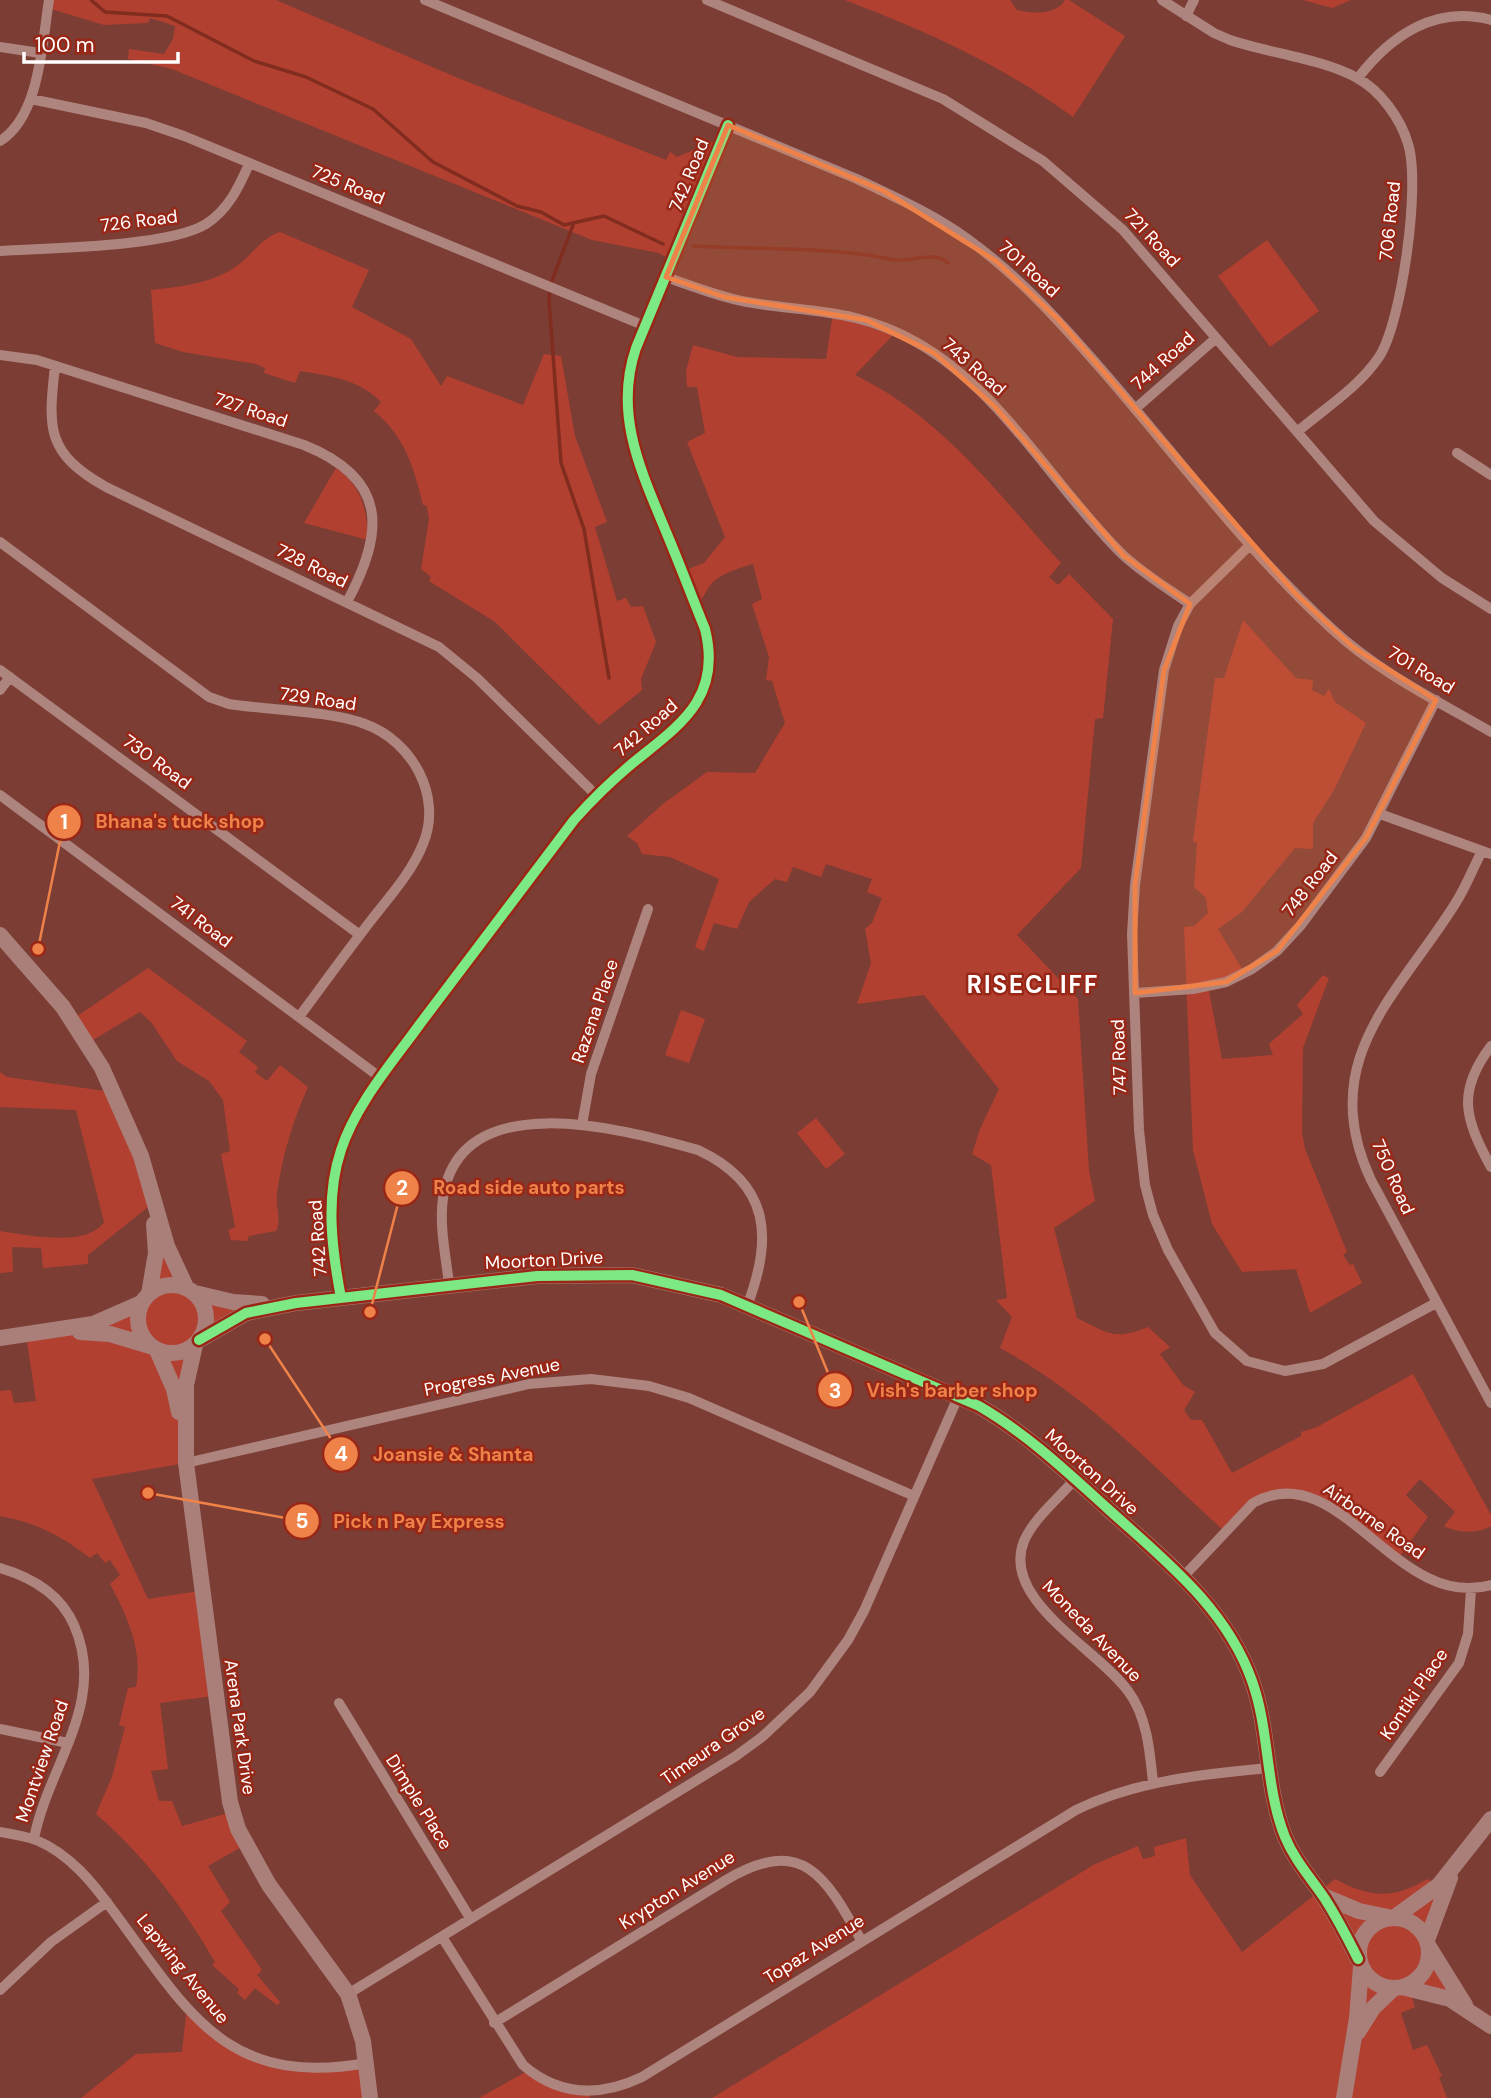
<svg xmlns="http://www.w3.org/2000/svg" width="1491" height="2098" font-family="'DM Sans',sans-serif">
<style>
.green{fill:#b24031}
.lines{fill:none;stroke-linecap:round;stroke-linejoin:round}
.stream{stroke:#802c1f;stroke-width:3.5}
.street{stroke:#ae847f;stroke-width:10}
.secondary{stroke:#aa7f7a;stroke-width:16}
.cycleway-casing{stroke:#992717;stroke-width:15}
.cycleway{stroke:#7ce984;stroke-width:10}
.marked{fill:#ee8249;fill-opacity:0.2;stroke:#ee8249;stroke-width:5;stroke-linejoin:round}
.labels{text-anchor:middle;stroke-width:5;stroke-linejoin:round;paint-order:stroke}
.street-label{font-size:18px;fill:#fff;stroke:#992717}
.district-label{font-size:24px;font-weight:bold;letter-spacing:2px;fill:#fff;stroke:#992717}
.leader{fill:none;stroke:#ee8249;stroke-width:2.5}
.callout-dot{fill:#ee8249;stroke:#992717;stroke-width:2.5}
.mark-label{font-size:21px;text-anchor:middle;font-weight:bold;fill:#fff}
.callout-label{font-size:19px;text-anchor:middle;font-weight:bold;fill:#ee8249;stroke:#992717;stroke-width:5;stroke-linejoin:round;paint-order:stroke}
</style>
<rect width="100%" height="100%" fill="#7c3d34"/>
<path class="green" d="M49 0H276L458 78 666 160 670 152 677 157 712 142 721 143 673 261 659 253 592 240 172 69 128 59 129 49 164 54 173 39 175 26 150 18 148 23 104 25 48 8Z
M845 0H1010L1017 10C1032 14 1057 15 1065 0H1069L1125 36 1073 117C998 63 930 33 845 0Z
M1303 0H1351L1332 8Z
M280 232 369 270 352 307 411 339 441 386 447 376 523 405 544 354 561 356 575 436 607 522 595 527 617 601 626 598 631 607 643 606 656 642 641 679 642 690 599 725 495 622 429 581 431 577 421 569 429 519 427 506 423 505C414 468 405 436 374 411L381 402C359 379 330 376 300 371L295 383 264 373 265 368 256 364 183 352 155 343 151 290C179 287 208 284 232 269 250 259 260 238 280 232Z
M1267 240 1319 311 1270 347 1218 276Z
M833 313 895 333 855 375C942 417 997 493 1061 563L1049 577 1058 585 1069 574 1113 619 1103 718 1095 719 1081 868 1017 935 1078 999 1089 1170 1095 1201 1054 1228 1077 1318C1107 1333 1115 1341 1148 1327L1170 1347 1160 1354 1183 1385 1195 1392 1184 1410 1191 1420H1202L1232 1473 1301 1436V1432L1317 1427 1413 1374 1491 1515V1526C1478 1534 1458 1533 1444 1526L1455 1512 1420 1479 1406 1495 1428 1517 1398 1559 1321 1502 1264 1496 1224 1531C1153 1466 1086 1394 1000 1348L1012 1317 996 1300 1007 1298 991 1165 972 1154 980 1129 999 1089 924 995 857 1004 871 963 865 929 872 923 882 898 867 892 872 879 826 864 821 877 793 867 787 882 775 879 749 902 737 929 714 923 704 951 695 947 719 879 670 857 642 854 637 843 627 836 663 804 707 772 755 773 785 723 772 681 766 680 769 657 752 604 762 599 753 564C740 568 721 573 712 583 705 591 705 598 696 604L683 571 704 563 725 537 687 442 705 433 697 387H687L686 371 693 345 737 357 826 359Z
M336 468C362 486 367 509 368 540L304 523Z
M1243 620 1296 678 1313 680 1312 690 1324 696 1329 689 1335 702 1366 723 1334 790 1313 823V849L1295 848 1242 912 1218 929 1244 972 1208 986 1222 1059 1273 1055 1269 1044 1303 1014 1297 1005 1323 975 1329 978 1303 1048 1302 1132 1305 1149 1347 1252 1343 1255 1350 1265 1353 1264 1362 1283 1310 1313 1296 1269 1242 1272 1212 1224 1193 1150 1184 927 1194 926 1208 913 1206 898 1194 887 1197 843 1193 841 1215 678H1224Z
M148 968 247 1041 239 1052 258 1067 255 1072 267 1081 280 1065 308 1087C293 1120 282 1157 277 1193 275 1206 282 1219 276 1231L249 1236 247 1241 231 1240 228 1230 235 1227 221 1154 230 1151 223 1100 209 1081 177 1061 151 1022 140 1012 86 1044 70 1021Z
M681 1010 705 1019 689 1063 665 1055Z
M0 1072 7 1077 112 1092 187 1286 246 1314 196 1345 186 1463 92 1479 148 1599 199 1591 213 1696 160 1703 168 1769 151 1771 159 1801H172L182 1826 232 1812 245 1845 208 1866 230 1902 221 1911 262 1970 257 1975 280 2002 277 2005 255 1988 245 2000 237 1993 239 1989 212 1965 215 1962C184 1908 143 1854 96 1814L112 1777 125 1727 119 1725 128 1688 136 1687C143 1649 127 1616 110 1584L120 1575 110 1560 105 1563 97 1553 90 1558C62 1536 35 1522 0 1516V1391L11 1390 14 1403 36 1401 26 1335 57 1332 140 1301 147 1290 153 1203 88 1255V1264L43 1268 41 1248 12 1247 13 1272 0 1273V1231C27 1235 87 1248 104 1222L76 1110 0 1107Z
M816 1118 845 1154 826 1169 797 1133Z
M1186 1838 1190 1875 1242 1952 1335 1879C1368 1897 1394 1900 1427 1879L1446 1889 1428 1941 1467 2007 1429 1992 1412 1998 1415 2007 1401 2013 1413 2050 1427 2045 1442 2076 1439 2077 1447 2098H712L1095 1864 1138 1846 1143 1859 1155 1856 1154 1847Z
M187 2006 203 2025 269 2063H367L369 2098H81L136 2054 182 2052Z
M529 2070 590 2092V2098H479Z"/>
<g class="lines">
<path class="stream" d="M91 0 105 12 167 16 254 61 306 77 373 109 433 162 517 206 541 212 564 225 604 216 663 244
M573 225 550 286 549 300 561 463 584 529 609 678
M693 246C748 249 805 247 860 254 872 255 885 259 897 260 914 261 935 251 948 263"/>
<path class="street" d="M425 0 857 179C895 197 935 215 969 240 1020 277 1061 323 1102 370 1177 456 1246 550 1331 628 1378 672 1436 700 1491 732
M707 0 943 99 1043 161 1123 230 1374 521 1442 578 1491 609
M1162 0 1214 33 1230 40C1268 53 1324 59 1357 78 1380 90 1401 119 1408 144 1421 183 1402 322 1379 357 1359 387 1324 409 1297 432
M1186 16 1194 0
M0 47 40 53
M1358 78C1391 35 1436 5 1491 20
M31 99 146 123 184 136 645 326
M0 141C40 116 42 43 49 0
M0 251C48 248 169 247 206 224 228 210 239 187 249 164
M666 277C692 286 719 297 747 302 810 313 856 308 916 342 1003 391 1052 485 1122 554 1142 573 1167 588 1190 604
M0 355 37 360 304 445C388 479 385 531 347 602
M55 366C48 429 46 453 106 487L439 647 477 678 596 795
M1135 409 1215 339
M1457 453 1491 475
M0 542 209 697 229 704C267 710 332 711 365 724 412 741 443 796 423 844 411 874 388 898 369 923 345 954 322 986 299 1017
M1250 545 1190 604 1178 626 1164 670 1135 885 1132 934 1139 1130 1145 1185 1153 1215 1168 1250 1215 1333 1247 1361 1285 1371 1323 1364 1436 1303
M0 670 360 935
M0 690 10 677
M0 795 381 1078
M1380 814 1491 854
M1482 851C1473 868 1466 887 1455 904 1398 995 1315 1060 1371 1180L1491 1403
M1135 993 1193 989 1226 982 1252 969 1277 951 1301 925 1366 838 1436 700
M1491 1046C1456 1092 1465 1119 1491 1167
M582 1125 591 1074 648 909
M449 1284C446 1257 439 1226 443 1198 460 1083 625 1130 698 1150 771 1184 773 1239 747 1306
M341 1298C332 1250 325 1198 341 1150 356 1104 392 1063 420 1024 471 956 523 888 574 820 591 801 608 784 628 767 676 727 723 701 705 629 692 597 680 565 667 534 642 473 613 415 636 348L728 125
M186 1463 529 1384 591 1379 649 1386 689 1398 914 1496
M1075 1479C1059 1498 1034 1518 1024 1541 1000 1600 1098 1649 1128 1691 1147 1716 1150 1752 1153 1783
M0 1568C31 1577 60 1593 74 1625 108 1703 48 1765 34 1839
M1183 1577 1253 1503C1340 1454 1395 1612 1491 1585
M339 1703 470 1918
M0 1729 68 1743
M1380 1772 1459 1663 1468 1634 1471 1590
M0 1832C12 1834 25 1836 36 1840 70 1854 93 1883 114 1912 188 2012 226 2088 367 2063
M442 1937 523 2065C560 2097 600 2097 642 2077L1076 1810C1135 1781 1203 1774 1269 1768
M0 1990 51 1942 107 1902
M348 1994 736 1756 762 1737 810 1692 848 1640 864 1611 958 1397
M494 2023 726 1880C802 1835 825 1875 861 1940"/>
<path class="secondary" d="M0 935 63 1007 102 1068 141 1156 167 1246 186 1287
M138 1319a34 34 0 1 1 68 0a34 34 0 1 1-68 0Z
M195 1293 233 1302 262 1304
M149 1294 156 1253 154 1224
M80 1332 110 1334 150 1346
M0 1338 93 1324 141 1303
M199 1340 246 1313 296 1303 537 1276 632 1275 721 1295 979 1406C1027 1434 1066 1471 1107 1508 1163 1559 1226 1607 1252 1681 1270 1731 1265 1787 1285 1837 1295 1861 1311 1878 1325 1899 1337 1918 1348 1939 1358 1959
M195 1345 186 1385V1463L230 1802 238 1829 269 1885 348 1994 363 2041 370 2098
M157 1350 174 1389 179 1412
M1323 1896 1359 1911 1388 1917
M1395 1917 1439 1885 1491 1819
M1359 1953a35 35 0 1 1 70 0a35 35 0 1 1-70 0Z
M1427 1940 1450 1878
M1429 1947 1465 2005
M1402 1987 1450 1999 1491 2026
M1358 2032 1373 2008 1393 1989
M1344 2098 1357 2018 1361 1967"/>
<g class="cycleway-casing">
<path id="cycleway" d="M341 1298C332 1250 325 1198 341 1150 356 1104 392 1063 420 1024 471 956 523 888 574 820 591 801 608 784 628 767 676 727 723 701 705 629 692 597 680 565 667 534 642 473 613 415 636 348L728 125
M199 1340 246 1313 296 1303 537 1276 632 1275 721 1295 979 1406C1027 1434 1066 1471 1107 1508 1163 1559 1226 1607 1252 1681 1270 1731 1265 1787 1285 1837 1295 1861 1311 1878 1325 1899 1337 1918 1348 1939 1358 1959"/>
</g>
<use href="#cycleway" class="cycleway"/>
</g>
<path class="marked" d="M728 125 884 191 996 261 1059 320 1296 594 1353 647 1436 700 1366 838 1277 951 1226 982 1135 993V885L1164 670 1190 604 1124 556 995 407 934 353 866 320 724 297 666 277Z"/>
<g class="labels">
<g class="street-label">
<text transform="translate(689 175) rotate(-68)" y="6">742 Road</text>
<text transform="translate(348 185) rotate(22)" y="6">725 Road</text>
<text transform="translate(139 221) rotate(-7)" y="6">726 Road</text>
<text transform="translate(1390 221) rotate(-84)" y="6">706 Road</text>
<text transform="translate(1152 238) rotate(47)" y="6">721 Road</text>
<text transform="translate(1029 269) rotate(42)" y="6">701 Road</text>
<text transform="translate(1163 361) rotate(-42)" y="6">744 Road</text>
<text transform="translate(974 367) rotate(41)" y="6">743 Road</text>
<text transform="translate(251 410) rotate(18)" y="6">727 Road</text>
<text transform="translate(312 566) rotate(26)" y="6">728 Road</text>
<text transform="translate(1421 670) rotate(31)" y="6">701 Road</text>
<text transform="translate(318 699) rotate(8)" y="6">729 Road</text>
<text transform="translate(646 728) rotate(-41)" y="6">742 Road</text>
<text transform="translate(157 762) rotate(36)" y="6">730 Road</text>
<text transform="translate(1310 884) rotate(-52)" y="6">748 Road</text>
<text transform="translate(201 922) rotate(37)" y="6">741 Road</text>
<text transform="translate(595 1011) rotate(-71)" y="6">Razena Place</text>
<text transform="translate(1119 1057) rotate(-92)" y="6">747 Road</text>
<text transform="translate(1393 1177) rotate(66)" y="6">750 Road</text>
<text transform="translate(318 1238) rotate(-94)" y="6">742 Road</text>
<text transform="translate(544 1260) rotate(-3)" y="6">Moorton Drive</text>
<text transform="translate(492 1377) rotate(-11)" y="6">Progress Avenue</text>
<text transform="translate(1092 1472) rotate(42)" y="6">Moorton Drive</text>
<text transform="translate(1374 1521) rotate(35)" y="6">Airborne Road</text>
<text transform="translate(1092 1631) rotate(46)" y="6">Moneda Avenue</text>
<text transform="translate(1414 1694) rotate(-56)" y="6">Kontiki Place</text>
<text transform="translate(240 1727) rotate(82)" y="6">Arena Park Drive</text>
<text transform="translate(713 1746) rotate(-35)" y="6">Timeura Grove</text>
<text transform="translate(42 1761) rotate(-71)" y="6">Montview Road</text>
<text transform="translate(419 1802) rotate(58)" y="6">Dimple Place</text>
<text transform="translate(677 1890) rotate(-32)" y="6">Krypton Avenue</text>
<text transform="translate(814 1949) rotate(-32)" y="6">Topaz Avenue</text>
<text transform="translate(183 1969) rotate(51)" y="6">Lapwing Avenue</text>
</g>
<g class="district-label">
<text x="1033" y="993">RISECLIFF</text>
</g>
</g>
<path class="leader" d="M38 949L64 822M370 1312L402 1188M799 1302L835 1390M265 1339L341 1454M148 1493L302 1521"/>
<g class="callout-dot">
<circle cx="38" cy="949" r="7"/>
<circle cx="370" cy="1312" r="7"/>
<circle cx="799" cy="1302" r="7"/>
<circle cx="265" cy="1339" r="7"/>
<circle cx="148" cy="1493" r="7"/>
<circle cx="64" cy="822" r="18"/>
<circle cx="402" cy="1188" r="18"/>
<circle cx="835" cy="1390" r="18"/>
<circle cx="341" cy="1454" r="18"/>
<circle cx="302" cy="1521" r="18"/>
</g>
<g class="mark-label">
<text x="64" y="829">1</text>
<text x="402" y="1195">2</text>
<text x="835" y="1398">3</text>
<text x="341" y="1461">4</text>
<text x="302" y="1528">5</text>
</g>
<g class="callout-label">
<text x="180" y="828">Bhana's tuck shop</text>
<text x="529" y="1194">Road side auto parts</text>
<text x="952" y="1397">Vish's barber shop</text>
<text x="453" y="1461">Joansie &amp; Shanta</text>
<text x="419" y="1528">Pick n Pay Express</text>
</g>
<path d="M24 52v10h154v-10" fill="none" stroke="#ffffff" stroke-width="3.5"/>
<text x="35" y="52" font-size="21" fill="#ffffff" stroke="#992717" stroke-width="5" paint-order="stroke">100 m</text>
</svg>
